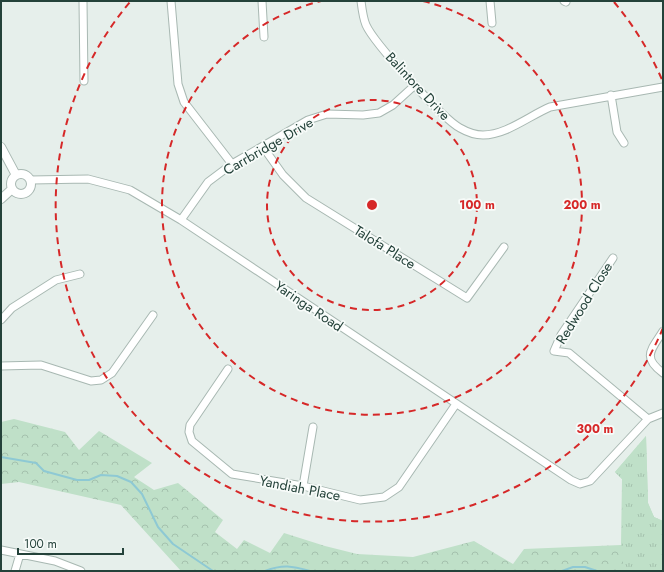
<svg xmlns="http://www.w3.org/2000/svg" width="664" height="572" font-family="Jost,sans-serif">
<style>
.forest{fill:url(#forest-crowns)}
.park{fill:url(#park-tufts)}
.lines{fill:none;stroke-linecap:round;stroke-linejoin:round}
.stream{stroke:#8ec9d4;stroke-width:2}
.minor-casing{stroke:#a8b8b2;stroke-width:9}
.tertiary-casing{stroke:#a8b8b2;stroke-width:10}
.minor{stroke:#fff;stroke-width:7}
.tertiary{stroke:#fff;stroke-width:8}
.ring{fill:none;stroke:#d62828;stroke-width:2;stroke-dasharray:7 5}
.labels{text-anchor:middle;stroke-width:3.5;stroke-linejoin:round;paint-order:stroke}
.street-label{font-size:14px;fill:#24423a;stroke:#f7fbf9}
.centre{fill:#d62828;stroke:#f7fbf9;stroke-width:2}
.ring-label{font-size:12px;text-anchor:middle;font-weight:bold;fill:#d62828;stroke:#f7fbf9;stroke-width:3.5;stroke-linejoin:round;paint-order:stroke}
</style>
<defs>
<pattern id="forest-crowns" width="20" height="18" patternUnits="userSpaceOnUse"><rect width="20" height="18" fill="#bfe0c8"/><path d="M2 6a3 3 0 1 1 6 0M12 15a3 3 0 1 1 6 0" fill="none" stroke="#a4c1ad"/></pattern>
<pattern id="park-tufts" width="24" height="20" patternUnits="userSpaceOnUse"><rect width="24" height="20" fill="#bfe0c8"/><path d="M3 7l-1-3M5 7V3M7 7l1-3M15 17l-1-3M17 17v-4M19 17l1-3" fill="none" stroke="#a4c1ad"/></pattern>
</defs>
<rect width="100%" height="100%" fill="#e6efeb"/>
<path class="forest" d="M14 419 65 432 79 450 99 431 152 463 134 477 154 490 178 483 223 520 215 532 237 549 244 540 270 553 284 533 325 546 357 554 413 557 474 541 513 564 524 549 621 545 622 479 615 472 646 436 648 503 654 517 663 521V571H181L121 505 19 482 1 484V422Z"/>
<path class="park" d="M646 436 648 503 654 517 663 521V571H632L623 567 622 479 615 472Z"/>
<g class="lines">
<path class="stream" d="M1 457 36 463 44 471 77 480H89L101 475 117 476 131 482 142 494 158 527 173 544 213 571
M265 571C283 564 292 566 310 571
M562 571 573 567H585L597 571"/>
<g class="minor-casing">
<path id="minor" d="M83 1 84 81
M171 1 178 84 184 102 232 164
M262 1 264 37
M361 1C362 9 363 18 366 25 374 43 443 119 460 128 467 132 476 135 483 135 506 135 529 116 550 107L663 87
M490 1 492 23
M564 1 566 2
M611 95 617 132 624 143
M263 147 283 175 306 198 467 298 504 247
M31 180 88 179 130 190 181 220 571 480 580 484 590 481 648 419 663 413
M181 220 208 182 232 164 308 120 327 114 363 115 379 113 393 105 415 85
M613 258 561 335 554 351 569 353 648 419
M1 320 12 308 56 280 80 274
M663 331C652 349 641 357 663 373
M1 366 41 365 91 381 101 380 112 373 153 315
M228 369 190 425 189 432 192 441 232 474 303 486 360 500 384 497 399 487 456 404
M303 486 313 427
M1 550 55 561 81 571
M15 571 20 554"/>
</g>
<g class="tertiary-casing">
<path id="tertiary" d="M1 147 16 175
M11 184a10 10 0 1 1 20 0a10 10 0 1 1-20 0Z
M1 199 12 189"/>
</g>
<use href="#minor" class="minor"/>
<use href="#tertiary" class="tertiary"/>
</g>
<g class="ring">
<circle cx="372" cy="205" r="105"/>
<path d="M423 1A210 210 0 1 1 321 1"/>
<path d="M663 328A316 316 0 1 1 130 2M614 2A316 316 0 0 1 663 82"/>
</g>
<g class="labels">
<g class="street-label">
<text transform="translate(418 86) rotate(47)" y="5">Balintore Drive</text>
<text transform="translate(268 146) rotate(-30)" y="5">Carrbridge Drive</text>
<text transform="translate(385 247) rotate(32)" y="5">Talofa Place</text>
<text transform="translate(584 303) rotate(-58)" y="5">Redwood Close</text>
<text transform="translate(309 306) rotate(34)" y="5">Yaringa Road</text>
<text transform="translate(300 488) rotate(11)" y="5">Yandiah Place</text>
</g>
</g>
<circle cx="372" cy="205" r="6" class="centre"/>
<g class="ring-label">
<text x="477" y="209">100 m</text>
<text x="582" y="209">200 m</text>
<text x="595" y="433">300 m</text>
</g>
<rect width="664" height="572" fill="none" stroke="#24423a" stroke-width="4"/>
<path d="M18 548v6h105v-6" fill="none" stroke="#24423a" stroke-width="2"/>
<text x="24" y="548" font-size="12" fill="#24423a" stroke="#f7fbf9" stroke-width="3" paint-order="stroke">100 m</text>
</svg>
